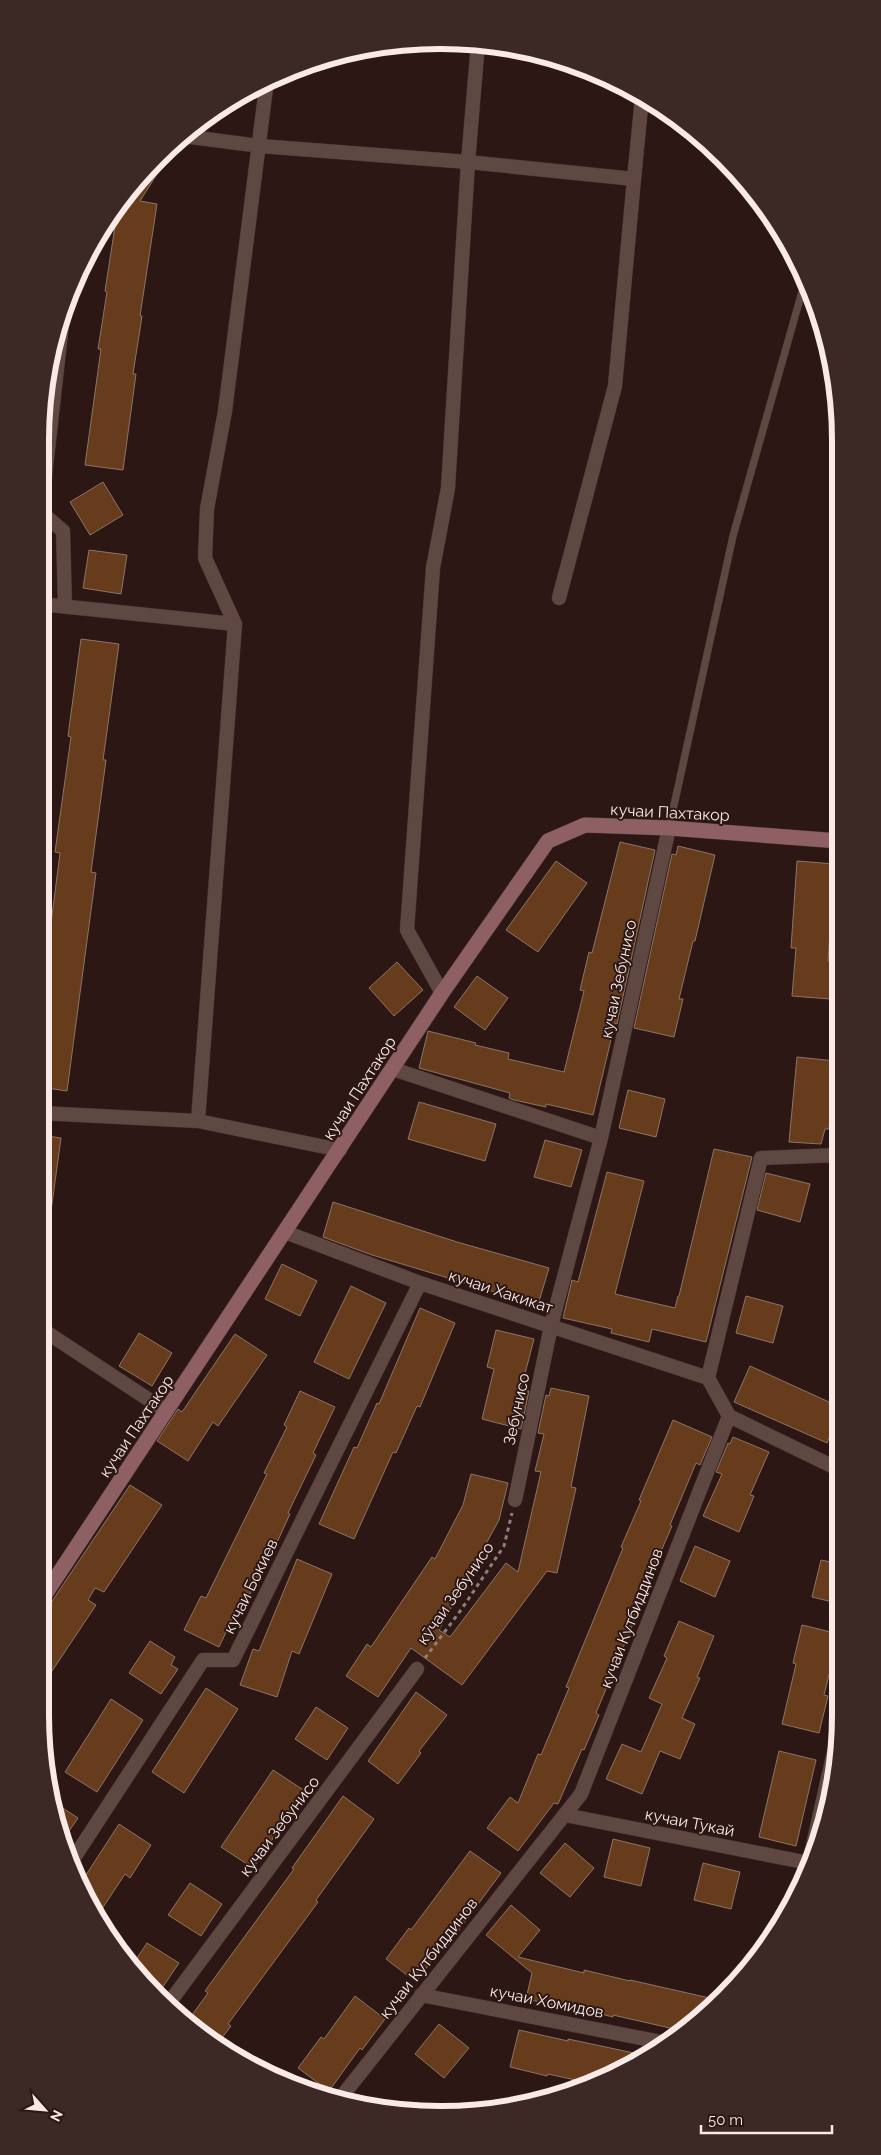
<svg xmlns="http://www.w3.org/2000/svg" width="881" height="2155" font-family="Raleway,sans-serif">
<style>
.building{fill:#673c1c;stroke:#8b7566}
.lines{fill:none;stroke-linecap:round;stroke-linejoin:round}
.lane-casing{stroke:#423130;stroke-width:8}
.street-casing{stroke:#423130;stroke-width:15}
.secondary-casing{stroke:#423130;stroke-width:16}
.path{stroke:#917f7c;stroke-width:3;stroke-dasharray:4 4;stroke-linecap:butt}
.lane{stroke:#5f4742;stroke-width:7}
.street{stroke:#5f4742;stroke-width:14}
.secondary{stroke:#8f6063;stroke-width:15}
.labels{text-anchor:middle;stroke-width:4;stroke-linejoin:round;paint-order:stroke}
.street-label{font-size:16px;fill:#f9eae7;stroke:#2c1714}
.rim{fill:none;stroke:#f9eae7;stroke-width:6}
</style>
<rect width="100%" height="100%" fill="#2c1714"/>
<path class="building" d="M165 152 169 155 140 201 157 204 140 316H142L133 374H136L123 470 85 465 101 349H98L107 292 105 291 118 207 139 177Z
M103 482 123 515 90 535 70 502Z
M89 550 127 555 121 594 83 588Z
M81 639 119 644 103 760H106L91 872 96 873 67 1091 40 1087V1010L60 853 55 852 71 737 68 736Z
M620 842 655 850 617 1024 615 1023 593 1115 546 1104V1107L514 1100 509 1098 510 1093 419 1068 428 1031 476 1043 475 1045 509 1053 508 1059 564 1072 584 991 580 990 589 952 592 953Z
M678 846 715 855 695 941H693L679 999H683L674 1037 634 1028 672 854 676 855Z
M556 861 587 883 538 952 506 930Z
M797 861 835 864 828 961H833L830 999 792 996 796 948H791Z
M397 962 423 990 394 1016 369 988Z
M477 976 508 998 485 1030 454 1007Z
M797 1057 835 1061 829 1129H825L821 1144 789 1142Z
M628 1090 665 1099 656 1137 619 1128Z
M419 1102 496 1124 485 1161 408 1139Z
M40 1135 61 1138 48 1233 40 1232Z
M545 1140 582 1150 571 1187 534 1177Z
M714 1149 752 1157 706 1342 652 1329 649 1342 611 1333 612 1329 563 1318 572 1280 578 1282 607 1172 644 1181 615 1294 675 1308 678 1296H679Z
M766 1173 810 1184 800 1222 757 1210Z
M333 1202 457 1242 549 1268 538 1305 372 1255 323 1237Z
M282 1264 317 1281 300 1316 265 1299Z
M351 1286 386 1303 349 1379 314 1362Z
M746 1296 783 1306 773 1343 736 1333Z
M420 1308 455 1323 420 1407 417 1406 396 1453 393 1452 354 1539 319 1524 354 1447 357 1448 377 1403 379 1404Z
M496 1330 534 1339 521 1389 529 1391 521 1429 482 1419 494 1369 487 1367Z
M139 1333 172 1353 152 1386 119 1366Z
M235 1334 267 1355 218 1426 213 1422 188 1461 157 1441 178 1409 182 1412Z
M750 1366 840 1407V1413L827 1443 734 1402Z
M551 1388 589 1396 571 1487 576 1488 557 1573 547 1571 462 1685 411 1648 378 1697 346 1676 367 1644 371 1647 432 1557 435 1559 463 1505 471 1474 508 1483 499 1520 439 1630 450 1637 506 1563 518 1572 541 1472 535 1471 544 1434 538 1433 546 1395 549 1396Z
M300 1391 335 1407 313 1453 316 1455 288 1513 290 1514 274 1549 250 1594 245 1592 219 1647 184 1630 201 1596 206 1598 233 1543 267 1474 264 1473 287 1427 284 1425Z
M673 1420 712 1437 700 1465 696 1463 670 1525 672 1526 652 1572 654 1573 596 1713 599 1715 584 1750 582 1749 558 1804 554 1803 518 1851 487 1828 510 1797 518 1803 538 1754 541 1755 569 1688 566 1687 623 1548 621 1547 641 1501 639 1500Z
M733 1437 769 1452 750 1495 754 1496 739 1532 703 1516 722 1474 716 1472 728 1443 730 1444Z
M130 1485 162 1505 104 1592 95 1588 88 1600 96 1605 40 1689V1619Z
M695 1546 730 1561 715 1597 680 1581Z
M297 1559 332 1574 299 1654 292 1651 277 1697 240 1685 253 1649 259 1651Z
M821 1560 841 1564V1604L812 1597Z
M679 1621 714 1636 697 1677 700 1678 682 1718 695 1724 680 1759 660 1751 642 1794 606 1779 622 1744 641 1752 662 1704 649 1698 667 1658 664 1656Z
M802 1625 839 1634 824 1695 828 1696 819 1733 782 1724 796 1664 793 1663Z
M150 1641 175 1657 171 1665 178 1669 161 1694 129 1673Z
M206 1688 238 1709 184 1793 152 1772Z
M416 1692 447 1715 419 1751 421 1753 398 1784 368 1761Z
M111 1699 143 1720 97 1792 65 1772Z
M316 1707 348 1728 327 1760 295 1739Z
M779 1751 816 1760 796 1846 759 1837Z
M273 1770 305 1791 253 1868 221 1847Z
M343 1796 374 1819 316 1900 318 1902 228 2024 231 2026 218 2043 189 2019 208 1993 205 1991 294 1869 292 1868Z
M55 1803 78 1818 61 1843 58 1821Z
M119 1824 151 1845 130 1878 125 1874 96 1918 74 1872 77 1870 86 1875Z
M613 1839 650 1848 641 1886 604 1877Z
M565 1843 594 1868 570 1897 540 1873Z
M470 1851 501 1873 448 1945 445 1943 416 1982 386 1959 409 1928 411 1930Z
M703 1863 740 1872 731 1909 694 1900Z
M190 1883 222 1904 201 1936 168 1915Z
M511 1905 540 1930 518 1957 584 1973V1970L630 1981V1980L714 1999 711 2009 683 2031 613 2015V2017L564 2005 563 2007 526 1999 532 1973 486 1935Z
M147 1943 179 1963 158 1994 139 1978 131 1967Z
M355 1996 385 2019 362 2050 360 2048 329 2091 298 2068 321 2037 324 2039Z
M439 2024 469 2048 444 2078 415 2054Z
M519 2030 568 2041V2039L648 2056 641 2061 585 2082 548 2074 547 2076 510 2067Z"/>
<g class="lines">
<g class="lane-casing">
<path id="lane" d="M669 828 733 536 805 281"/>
</g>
<g class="street-casing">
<path id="street" d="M183 136 260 146 468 162 634 179 615 386 559 598
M634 179 642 97
M64 306 41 512 63 531 65 606
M40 604 235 624
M40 651 45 604
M442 993 407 930 433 568 448 488 468 162 478 43
M393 1069 601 1138
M40 1113 198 1121 340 1150
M198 1121 235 624 205 558 207 509 225 411 267 80
M285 1232 420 1283 708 1378
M40 1328 166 1411
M729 1416 840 1470
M515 1500 551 1326 601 1138 669 828
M565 1815 809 1863
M809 1863 837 1738
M70 1864 203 1660H233L420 1283
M421 1995 666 2043
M169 2003 417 1669
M339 2100 581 1794 729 1416 708 1378 761 1158 840 1155"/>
</g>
<g class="secondary-casing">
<path id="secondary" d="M40 1602 442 993 548 841 585 825 669 828 839 841"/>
</g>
<path class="path" d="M425 1658 461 1610 504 1546 512 1513"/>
<use href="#lane" class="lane"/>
<use href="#street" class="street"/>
<use href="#secondary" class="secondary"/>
</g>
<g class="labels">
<g class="street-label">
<text transform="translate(670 812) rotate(3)" y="6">кучаи Пахтакор</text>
<text transform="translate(618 979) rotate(-78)" y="6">кучаи Зебунисо</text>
<text transform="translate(359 1088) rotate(-57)" y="6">кучаи Пахтакор</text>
<text transform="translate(501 1291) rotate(18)" y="6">кучаи Хакикат</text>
<text transform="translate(516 1409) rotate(-78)" y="6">Зебунисо</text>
<text transform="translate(136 1426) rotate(-56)" y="6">кучаи Пахтакор</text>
<text transform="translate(250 1586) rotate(-64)" y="6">кучаи Бокиев</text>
<text transform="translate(455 1593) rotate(-55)" y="6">кӯчаи Зебунисо</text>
<text transform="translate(631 1618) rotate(-69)" y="6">кучаи Кутбиддинов</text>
<text transform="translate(690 1822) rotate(11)" y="6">кучаи Тукай</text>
<text transform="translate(279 1826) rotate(-53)" y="6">кучаи Зебунисо</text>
<text transform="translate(428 1958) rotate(-52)" y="6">кучаи Кутбиддинов</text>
<text transform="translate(547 2001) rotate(11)" y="6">кучаи Хомидов</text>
</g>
</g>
<path d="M0 0H881V2155H0ZM440 49H441A391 391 0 0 1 832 440V1715A391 391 0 0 1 441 2106H440A391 391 0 0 1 49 1715V440A391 391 0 0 1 440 49Z" fill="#3c2825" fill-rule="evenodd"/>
<path class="rim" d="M440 49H441A391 391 0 0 1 832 440V1715A391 391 0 0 1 441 2106H440A391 391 0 0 1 49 1715V440A391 391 0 0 1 440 49Z"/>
<g transform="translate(45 2110) rotate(117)" stroke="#2c1714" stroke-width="4" paint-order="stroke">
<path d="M0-4L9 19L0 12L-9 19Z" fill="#f9eae7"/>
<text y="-8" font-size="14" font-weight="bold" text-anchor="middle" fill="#f9eae7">N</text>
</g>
<path d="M701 2125v8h131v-8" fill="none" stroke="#f9eae7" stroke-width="2.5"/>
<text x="708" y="2125" font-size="15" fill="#f9eae7" stroke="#2c1714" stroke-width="4" paint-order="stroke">50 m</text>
</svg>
